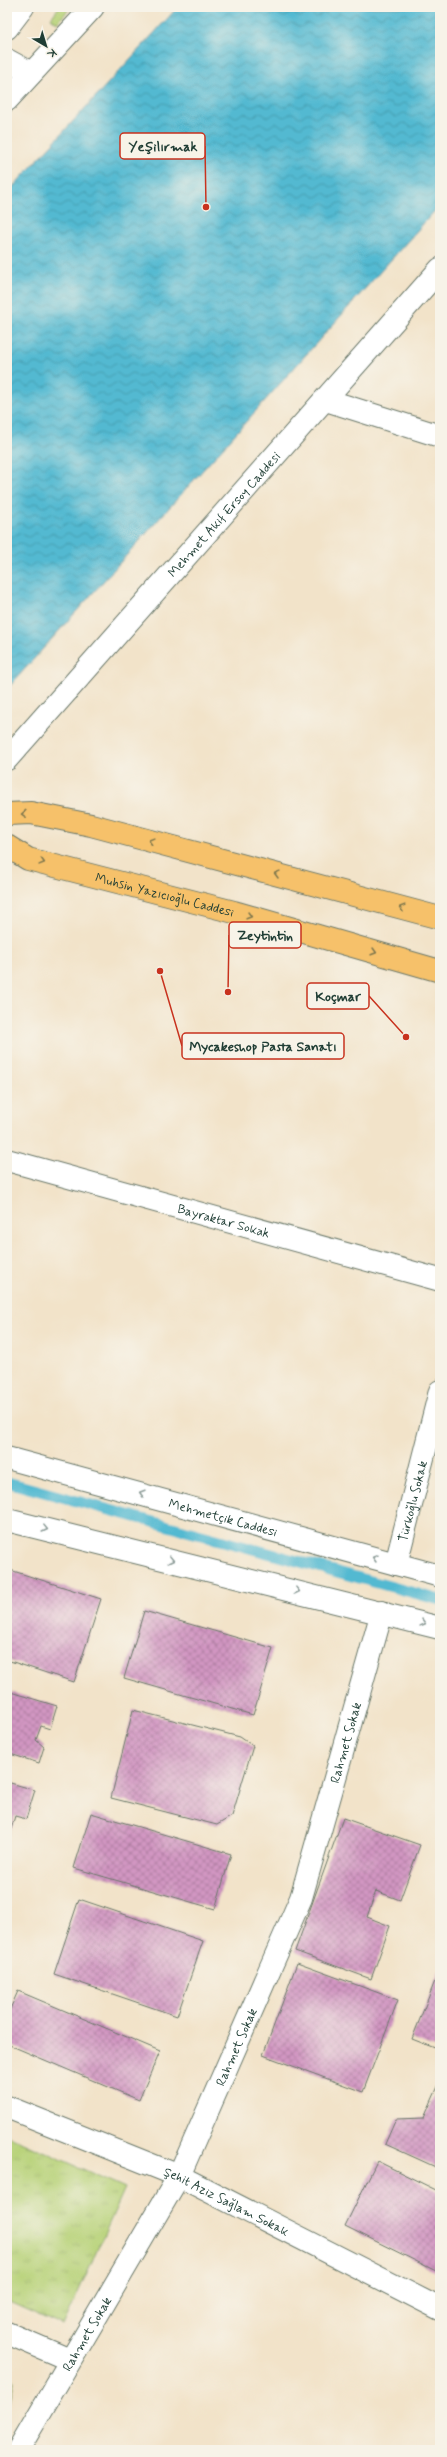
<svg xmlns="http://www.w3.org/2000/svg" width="447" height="2457" font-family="Mynerve,sans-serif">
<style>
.grass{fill:#b6d176;stroke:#6a8755}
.park{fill:url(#park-tufts);stroke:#6a8755}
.water{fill:url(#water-waves);stroke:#397b82}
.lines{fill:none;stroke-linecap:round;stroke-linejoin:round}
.stream{stroke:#53b9d1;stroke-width:11}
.building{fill:url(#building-cross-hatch)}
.minor-casing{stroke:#697768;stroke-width:24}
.major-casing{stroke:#697768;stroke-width:24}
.minor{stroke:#fff;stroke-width:22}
.major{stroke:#f6c16b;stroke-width:22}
.oneway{stroke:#80784d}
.oneway2{stroke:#8f9e9a}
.labels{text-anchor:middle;stroke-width:3;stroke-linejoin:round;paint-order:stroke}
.street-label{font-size:13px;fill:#1f3d34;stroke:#f7f3e8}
.leader{fill:none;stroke:#c8321e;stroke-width:1.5}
.callout-dot{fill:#c8321e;stroke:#f7f3e8;stroke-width:1.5}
.callout{fill:#f7f3e8;stroke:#c8321e;stroke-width:1.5}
.callout-label{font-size:14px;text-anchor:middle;font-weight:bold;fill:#1f3d34}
</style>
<defs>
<pattern id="park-tufts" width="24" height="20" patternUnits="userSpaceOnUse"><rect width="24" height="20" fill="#b6d176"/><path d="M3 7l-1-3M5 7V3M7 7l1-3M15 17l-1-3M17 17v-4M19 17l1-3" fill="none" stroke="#9cb467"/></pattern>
<pattern id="water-waves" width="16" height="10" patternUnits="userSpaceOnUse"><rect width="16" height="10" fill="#53b9d1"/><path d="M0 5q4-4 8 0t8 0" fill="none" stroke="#4498aa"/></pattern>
<pattern id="building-cross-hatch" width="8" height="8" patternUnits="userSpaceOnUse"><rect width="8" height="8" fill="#d296c2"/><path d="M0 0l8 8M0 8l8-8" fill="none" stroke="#aa7c9e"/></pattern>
</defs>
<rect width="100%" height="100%" fill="#f7f3e8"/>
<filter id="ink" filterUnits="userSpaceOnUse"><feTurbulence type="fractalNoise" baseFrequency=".025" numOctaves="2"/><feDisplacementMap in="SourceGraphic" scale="8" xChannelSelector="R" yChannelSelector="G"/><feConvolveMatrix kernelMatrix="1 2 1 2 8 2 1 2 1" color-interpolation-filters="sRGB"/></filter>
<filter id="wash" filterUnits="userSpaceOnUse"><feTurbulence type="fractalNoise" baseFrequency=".012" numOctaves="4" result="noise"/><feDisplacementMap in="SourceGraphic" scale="16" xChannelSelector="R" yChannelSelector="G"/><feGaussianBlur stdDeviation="0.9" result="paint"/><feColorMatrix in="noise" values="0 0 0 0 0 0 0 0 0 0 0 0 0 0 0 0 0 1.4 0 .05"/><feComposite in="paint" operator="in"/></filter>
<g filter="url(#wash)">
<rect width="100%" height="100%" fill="#f2e3c9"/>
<path class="grass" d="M59 7H71L57 23 51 18Z
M7 2373 14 2380 7 2415Z"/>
<path class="park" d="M7 2135 125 2188 63 2326 7 2301Z"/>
<path class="water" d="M178 7H440V205L7 689V193Z"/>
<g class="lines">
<path class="stream" d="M7 1482 440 1600"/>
</g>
<g id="blocks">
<path class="building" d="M7 1569 101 1599 74 1682 7 1660Z
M144 1611 273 1648 253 1715 124 1678Z
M7 1691 57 1706 50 1729 41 1726 36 1740 44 1747 39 1763 7 1753Z
M133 1710 240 1737 253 1746 232 1816 217 1825 111 1798Z
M7 1782 35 1790 26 1819 15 1816 8 1839Z
M91 1813 231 1854 215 1909 74 1868Z
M343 1818 420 1845 400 1900 376 1891 367 1917 390 1926 371 1979 295 1951Z
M79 1899 203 1941 177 2016 54 1974Z
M297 1963 398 2000 363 2092 263 2055Z
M439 1971H440V2050L412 2039Z
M18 1991 160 2051 139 2100 7 2044V2016Z
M440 2082V2169L385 2144 396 2119 424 2118Z
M377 2161 440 2192V2273L345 2226Z"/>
</g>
</g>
<g filter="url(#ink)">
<use href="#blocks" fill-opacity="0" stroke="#697768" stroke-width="1"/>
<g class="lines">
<g class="minor-casing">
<g id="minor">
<path d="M7 28 23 7"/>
<path d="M7 60 31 73"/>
<path d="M7 100 93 7"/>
<path d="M326 400 440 436"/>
<path id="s1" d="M7 759 440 269"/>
<path id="s2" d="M7 1160 440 1280"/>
<path id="s3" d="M7 1458 440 1576"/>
<path d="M7 1520 440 1628"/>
<path id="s4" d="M396 1564 440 1391"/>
<path id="s5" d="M7 2107 179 2176 440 2309"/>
<path d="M7 2333 70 2360"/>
<path id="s6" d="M18 2450 179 2176 301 1898 382 1612"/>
</g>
</g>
<g class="major-casing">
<g id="major">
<path d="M7 814 31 813 91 825 440 918"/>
<path id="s7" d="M7 846 28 859 234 912 440 971"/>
</g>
</g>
<use href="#minor" class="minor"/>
<use href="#major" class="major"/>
</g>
<defs><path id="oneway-chevron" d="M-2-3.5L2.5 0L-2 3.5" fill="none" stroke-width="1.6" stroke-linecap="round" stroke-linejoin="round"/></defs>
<g class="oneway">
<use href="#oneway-chevron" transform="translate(24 814) rotate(177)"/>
<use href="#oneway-chevron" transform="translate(151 841) rotate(-165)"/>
<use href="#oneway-chevron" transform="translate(42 862) rotate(15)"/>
<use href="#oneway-chevron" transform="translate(277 874) rotate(-165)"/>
<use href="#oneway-chevron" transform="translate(402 908) rotate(-165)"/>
<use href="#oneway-chevron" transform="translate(249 916) rotate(16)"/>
<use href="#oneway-chevron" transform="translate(374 952) rotate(16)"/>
</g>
<g class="oneway2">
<use href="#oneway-chevron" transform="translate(142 1493) rotate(-164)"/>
<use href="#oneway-chevron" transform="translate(45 1529) rotate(14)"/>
<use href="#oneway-chevron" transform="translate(375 1558) rotate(-164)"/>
<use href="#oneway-chevron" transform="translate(171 1560) rotate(14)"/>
<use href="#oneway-chevron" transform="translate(297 1591) rotate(14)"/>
<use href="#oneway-chevron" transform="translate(423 1623) rotate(15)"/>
</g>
</g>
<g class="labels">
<g class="street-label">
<text dy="5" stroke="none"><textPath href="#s1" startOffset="327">Mehmet Akif Ersoy Caddesi</textPath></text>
<text dy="5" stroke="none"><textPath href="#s7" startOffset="166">Muhsin Yazıcıoğlu Caddesi</textPath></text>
<text dy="5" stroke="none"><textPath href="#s2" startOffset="225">Bayraktar Sokak</textPath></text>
<text dy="5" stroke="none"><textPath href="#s4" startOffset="65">Türkoğlu Sokak</textPath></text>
<text dy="5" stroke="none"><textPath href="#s3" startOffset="224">Mehmetçik Caddesi</textPath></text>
<text dy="5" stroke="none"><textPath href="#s6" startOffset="783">Rahmet Sokak</textPath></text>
<text dy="5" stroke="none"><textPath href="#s6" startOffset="459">Rahmet Sokak</textPath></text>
<text dy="5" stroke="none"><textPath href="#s5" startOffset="239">Şehit Aziz Sağlam Sokak</textPath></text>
<text dy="5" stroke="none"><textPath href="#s6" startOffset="135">Rahmet Sokak</textPath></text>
</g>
</g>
<path class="leader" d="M206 207L205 146M228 992L229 935M406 1037L369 996M160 971L182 1046"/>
<g class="callout-dot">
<circle cx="206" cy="207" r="4"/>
<circle cx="228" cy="992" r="4"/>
<circle cx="406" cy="1037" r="4"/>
<circle cx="160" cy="971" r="4"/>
</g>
<g class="callout">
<rect x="120" y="133" width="85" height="26" rx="4"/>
<rect x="229" y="922" width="72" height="26" rx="4"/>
<rect x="307" y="983" width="62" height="26" rx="4"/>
<rect x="182" y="1033" width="162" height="26" rx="4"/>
</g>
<g class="callout-label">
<text x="163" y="151">Yeşilırmak</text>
<text x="265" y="940">Zeytintin</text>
<text x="338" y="1001">Koçmar</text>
<text x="263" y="1051">Mycakeshop Pasta Sanatı</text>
</g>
<rect width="447" height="2457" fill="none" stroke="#f7f3e8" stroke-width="24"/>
<g transform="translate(46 46) rotate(142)" stroke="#f7f3e8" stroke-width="3" paint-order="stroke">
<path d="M0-3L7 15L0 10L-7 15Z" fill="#1f3d34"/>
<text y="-6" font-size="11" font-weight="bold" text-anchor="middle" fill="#1f3d34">K</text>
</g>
</svg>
